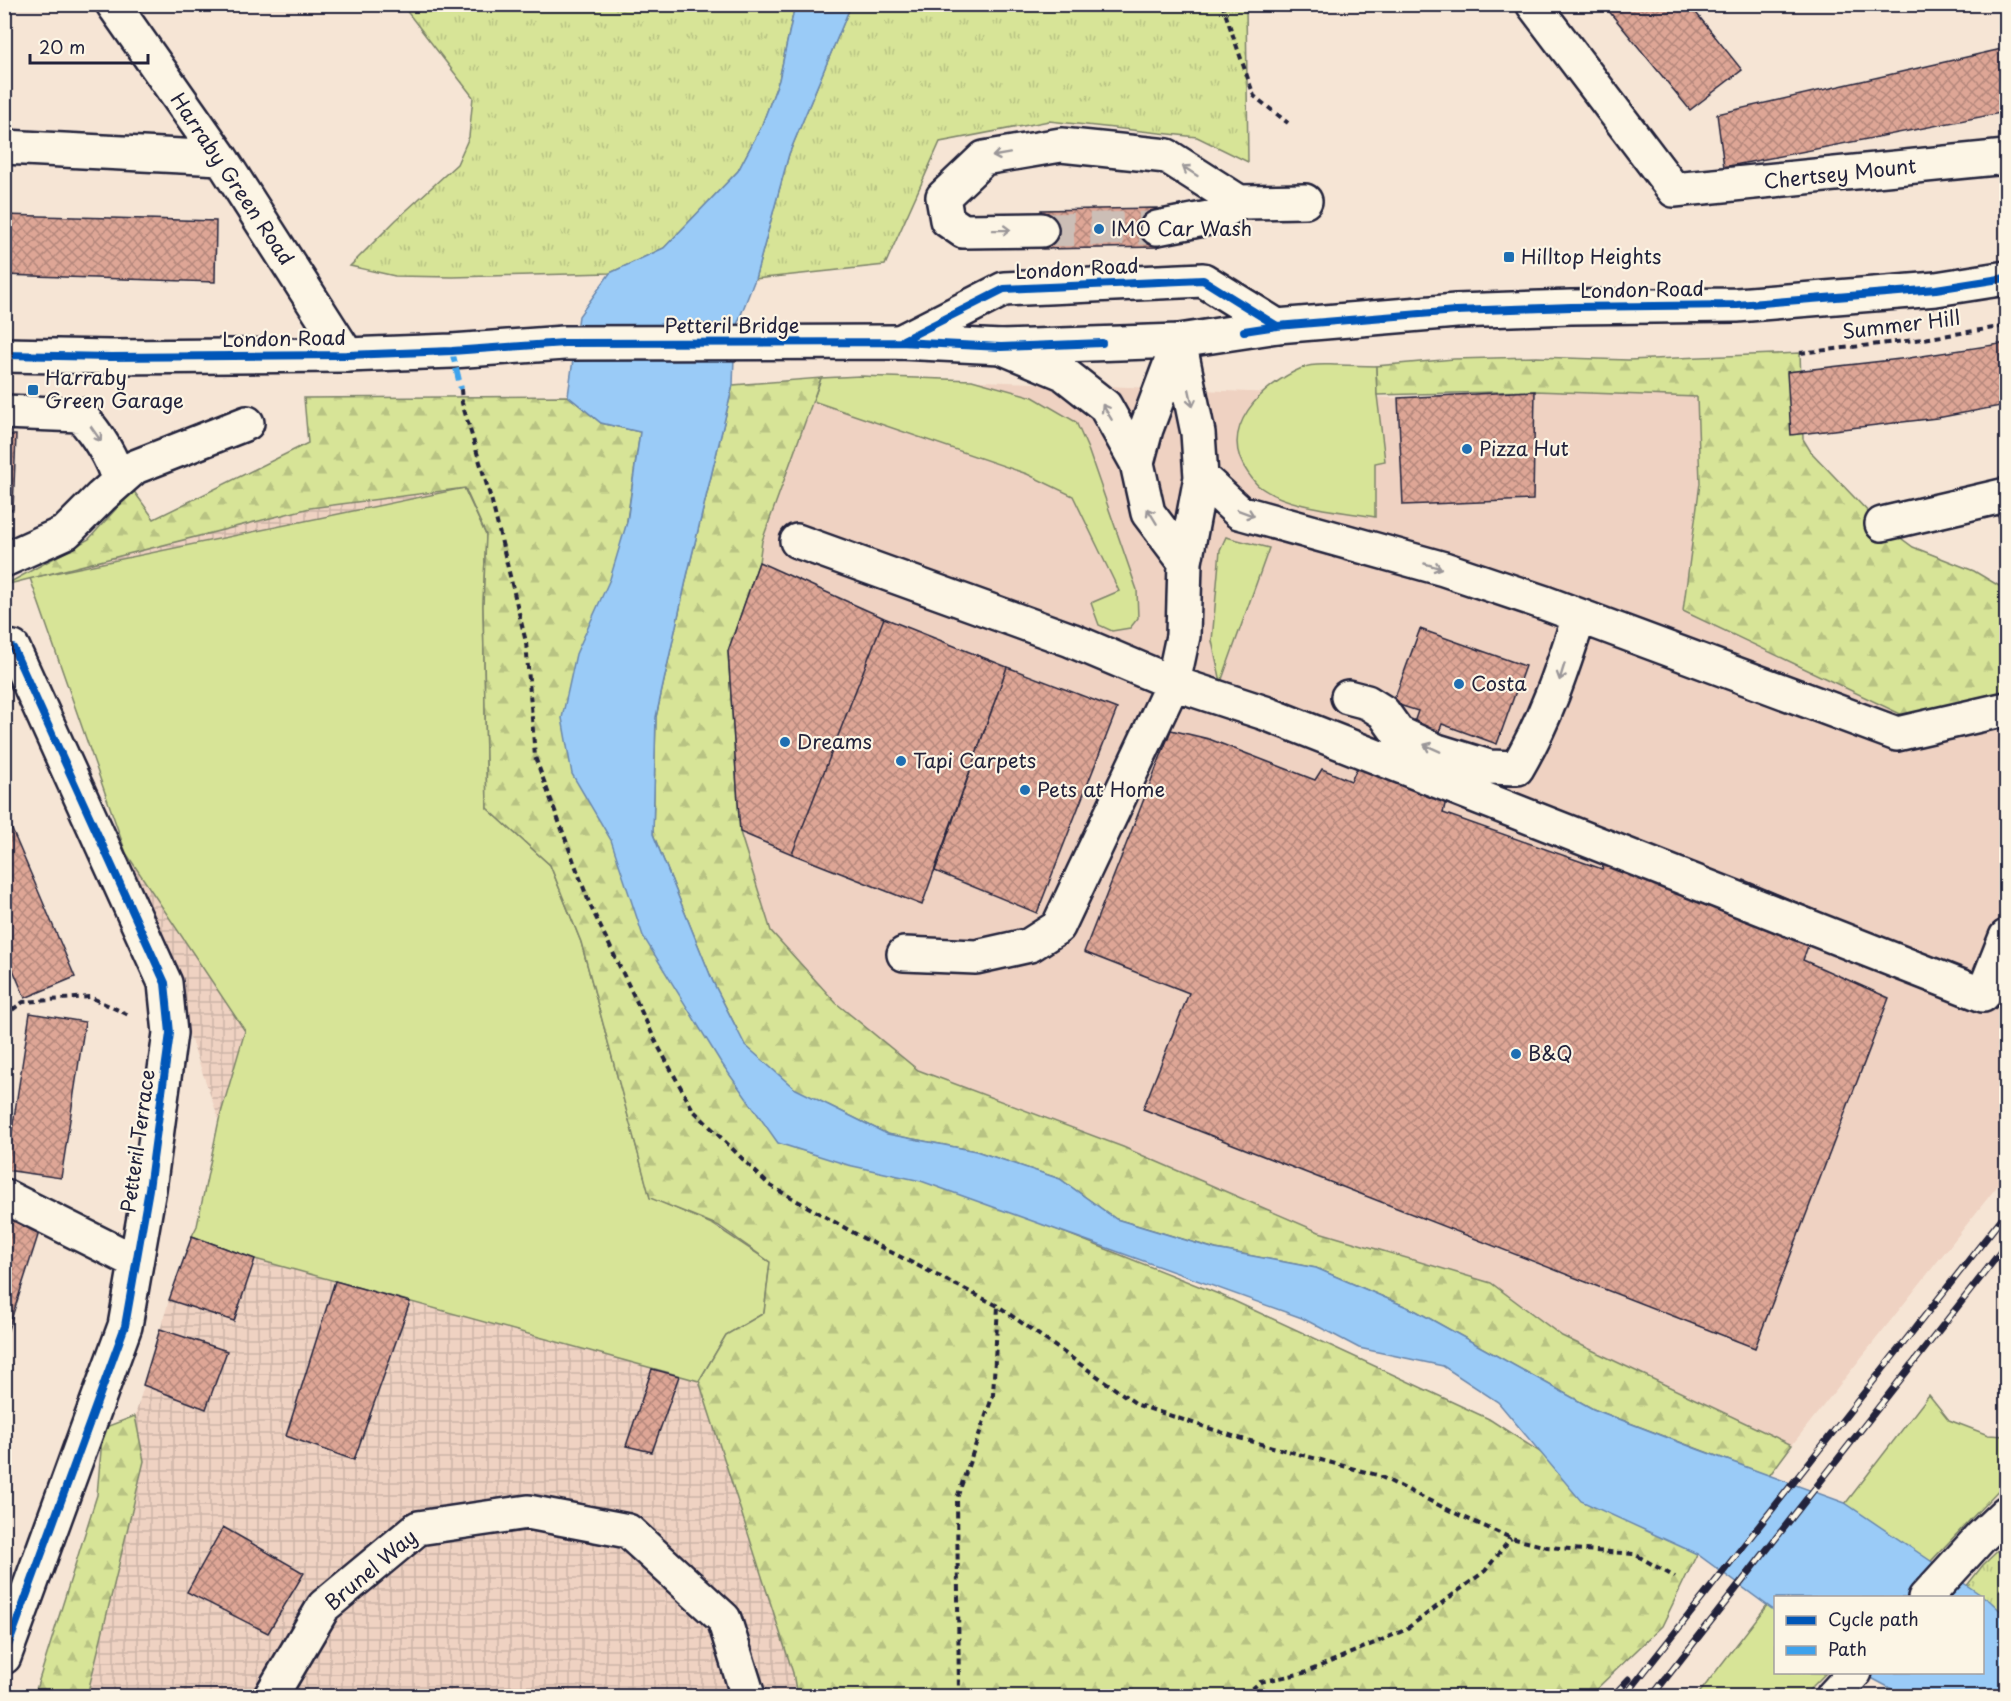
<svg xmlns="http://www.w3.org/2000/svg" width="2011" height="1701" font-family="'Playpen Sans',sans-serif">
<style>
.built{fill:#efd2c2}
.industrial{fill:url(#industrial-grid)}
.grass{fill:#d7e497;stroke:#7c8369;stroke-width:1.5}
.forest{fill:url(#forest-firs);stroke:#7c8369;stroke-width:1.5}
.park{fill:url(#park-tufts);stroke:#7c8369;stroke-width:1.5}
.water{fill:#9acbf7;stroke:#6a87ac;stroke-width:1.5}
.building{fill:url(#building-cross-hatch);stroke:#22223b;stroke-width:1.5}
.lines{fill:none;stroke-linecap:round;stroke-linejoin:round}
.minor-tunnel{stroke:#ccbeb6;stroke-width:33;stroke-dasharray:33 16;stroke-linecap:butt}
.minor-casing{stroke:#22223b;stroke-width:38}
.major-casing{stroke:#22223b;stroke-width:38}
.path{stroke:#22223b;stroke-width:4;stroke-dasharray:6 4.5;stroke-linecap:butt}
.minor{stroke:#fcf5e5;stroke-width:33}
.major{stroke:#fcf5e5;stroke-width:33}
.rail-casing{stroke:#22223b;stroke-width:7}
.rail{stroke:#fcf5e5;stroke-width:4.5;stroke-dasharray:14;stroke-linecap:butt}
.quiet{stroke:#3ea2ec;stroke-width:6;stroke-dasharray:12 6;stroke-linecap:butt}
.cycleway-casing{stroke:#fcf5e5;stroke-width:11}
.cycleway{stroke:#0057b8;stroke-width:8}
.oneway{stroke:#9a9698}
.poi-dot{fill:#1f6fb2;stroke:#fcf5e5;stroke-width:2}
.labels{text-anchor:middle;stroke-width:4.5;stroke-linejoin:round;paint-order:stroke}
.street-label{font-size:20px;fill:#22223b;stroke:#fcf5e5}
.poi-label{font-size:20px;fill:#22223b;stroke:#fcf5e5;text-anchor:start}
</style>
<defs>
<pattern id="industrial-grid" width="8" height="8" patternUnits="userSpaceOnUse" patternTransform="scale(1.5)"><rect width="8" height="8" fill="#efd2c2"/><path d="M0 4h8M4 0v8" fill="none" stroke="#cdb4a8"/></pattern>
<pattern id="forest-firs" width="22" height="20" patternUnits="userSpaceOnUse" patternTransform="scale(1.5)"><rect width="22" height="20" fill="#d7e497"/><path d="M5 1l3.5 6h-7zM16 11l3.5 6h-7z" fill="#b8c383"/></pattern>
<pattern id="park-tufts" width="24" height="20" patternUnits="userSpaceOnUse" patternTransform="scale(1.5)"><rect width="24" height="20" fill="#d7e497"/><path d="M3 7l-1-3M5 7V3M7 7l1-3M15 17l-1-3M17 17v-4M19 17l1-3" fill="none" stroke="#b8c383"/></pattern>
<pattern id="building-cross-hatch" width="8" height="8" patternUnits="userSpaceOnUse" patternTransform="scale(1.5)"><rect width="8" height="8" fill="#dea696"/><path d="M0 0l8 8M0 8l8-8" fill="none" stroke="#b4877c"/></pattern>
</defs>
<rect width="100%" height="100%" fill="#f6e5d5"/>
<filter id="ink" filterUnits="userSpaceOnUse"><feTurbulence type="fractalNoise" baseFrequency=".0167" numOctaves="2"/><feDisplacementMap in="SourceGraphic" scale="12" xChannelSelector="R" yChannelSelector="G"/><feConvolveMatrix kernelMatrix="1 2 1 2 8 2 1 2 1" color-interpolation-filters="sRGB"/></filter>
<g filter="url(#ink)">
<path class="built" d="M860 376 1398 398 1535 391 1698 397 1700 483 1683 611 2006 696V1175L1792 1445 1562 1336 1491 1283 1319 1232 1123 1147 918 1070 836 1003 771 931 740 832 728 651 759 562 762 541 821 378Z"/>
<path class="industrial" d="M464 488 486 543 487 808 550 865 581 942 650 1197 714 1225 699 1381 793 1673 797 1696H87L144 1461 135 1416 169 1300 197 1226 219 1120 30 578 310 508Z"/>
<path class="grass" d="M1338 365 1376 366 1377 395 1385 461 1375 463V517C1341 511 1289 508 1260 487 1255 484 1252 478 1248 473 1216 429 1262 385 1302 368 1312 363 1327 365 1338 365Z
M860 376 972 380 1033 397 1076 422 1088 449 1137 590 1138 618 1130 628 1112 631 1099 625 1091 603 1119 591 1073 496 1027 474 813 401 821 378Z
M464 488 486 535 483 606 487 808 550 865 581 942 650 1197 714 1225 770 1262 764 1313 726 1335 699 1381 255 1259 192 1236 197 1226 219 1120 245 1031 126 853 30 578Z
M1226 537 1269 548 1221 682 1212 641 1220 550Z
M1929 1395 1949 1420 1988 1435 2006 1436V1482L1897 1597 1776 1598V1672L1826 1673 1803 1696H1697Z"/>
<path class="forest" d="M1800 353 1803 439 1811 452 1875 519 1913 547 1974 571 2006 590V696L1913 720 1683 611 1700 483 1697 397 1535 391 1377 395 1376 366 1454 359 1536 357 1628 360Z
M821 378 762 541 759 562 728 651 740 832 771 931 836 1003 918 1070 1123 1147 1319 1232 1491 1283 1562 1336 1792 1445 1769 1476 1593 1409 1416 1311 1316 1268 1216 1249 1116 1219 1060 1179 976 1151 887 1134 828 1105 903 1168 1221 1295 1489 1419 1697 1554 1662 1626 1589 1696H797L793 1673 699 1381 726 1335 764 1313 770 1262 719 1226 650 1198 581 942 550 865 487 808 483 606 486 535 465 488 310 508 5 585 89 539 133 490 154 519 308 443 304 398 568 396 601 423 640 432 592 757 737 1029 713 982 653 834 656 717 687 576 733 385Z
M135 1416 144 1461 87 1696H34L97 1495 103 1428Z"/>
<path class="park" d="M402 5H795L779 80 761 127 738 171 664 248 610 273 453 277 395 276 350 266 396 220 457 164 469 137 473 97Z
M851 5H1246L1248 162 1197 137 1049 121 940 142 885 265 755 279 789 154Z
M2006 1543V1696H1882L1900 1673 1982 1672V1598L1958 1597 1983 1565Z"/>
<path class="water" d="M795 5H851L789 154 755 279 735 330 733 385 687 576 656 717 653 834 713 982 745 1045 794 1088 887 1134 976 1151 1060 1179 1116 1219 1215 1249 1316 1268 1416 1311 1593 1409 1697 1449 1845 1503 1990 1601 2006 1616V1696H1905L1862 1673 1982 1672V1598H1776L1775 1611 1697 1554 1581 1501 1498 1402 1443 1366 1359 1348 1302 1318 921 1181 848 1165 778 1143 720 1061 643 936 611 840 572 774 562 718 576 654 610 579 627 522 640 432 601 423 568 396 579 316 610 273 664 248 738 171 761 127 779 80Z"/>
<path class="building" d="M1603 4H1689L1742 70 1690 110Z
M2006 48V112L1724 167 1717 114Z
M1157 208 1158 247 1042 249 1041 210Z
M4 215 216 221 215 282 4 275Z
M2006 343V405L1937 418 1791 435 1787 372 1909 358Z
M1535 391 1533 500 1403 505 1398 398Z
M4 435H16L13 510 4 509Z
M2006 514V569L1998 516Z
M759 562 884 618 792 854 740 832 728 651Z
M884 618 1007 667 922 905 792 854Z
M1420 629 1525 666 1497 744 1442 724 1436 740 1411 731 1418 711 1393 703Z
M1007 667 1117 709 1037 913 935 871Z
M1171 730 1209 739 1315 780 1322 769 1351 781 1359 764 1446 800 1443 813 1602 869 1606 857 1731 912 1744 880 1820 912 1803 960 1889 998 1755 1348 1143 1109 1189 993 1084 952Z
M4 811 75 977 25 998 4 948Z
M30 1013 85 1022 61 1178 6 1170Z
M4 1214 41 1226 4 1342Z
M192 1236 255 1259 234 1321 169 1300Z
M335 1281 410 1302 354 1460 286 1436Z
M160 1329 227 1351 206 1409 143 1385Z
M652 1369 679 1376 652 1452 626 1446Z
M223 1527 304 1573 268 1633 187 1592Z
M334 1690 348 1696H331Z"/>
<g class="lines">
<path class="minor-tunnel" d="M1041 230 1157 228"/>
<g class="minor-casing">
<path id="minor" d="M113 4 221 158 347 355
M1533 4 1674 190 2006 157
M4 147 221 158
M1157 228 1214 217 1239 202 1305 201
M1041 230 963 231 947 220 943 197 984 158 1061 145 1167 156 1239 202
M900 342 1004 289 1203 280 1277 326
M1001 347 1063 373 1105 406 1137 463 1148 513 1185 562
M4 412 80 415C98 435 111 455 119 481
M1137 463 1146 429 1179 341
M1201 477 1239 512 1444 569 1545 603 1897 734 2006 709
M1882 524 2006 495
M797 541 1071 640 1173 683 1183 636 1185 562 1201 477 1198 433 1179 341
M4 560 66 532 101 497 135 467 247 423
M4 647 13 648 165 983 170 1033 149 1189 125 1326 4 1657
M1348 697 1367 702 1383 712 1398 733 1437 751 1489 767 1517 768C1546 719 1562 670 1579 617
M904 954 976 957 1030 945 1058 927 1173 683 1265 713 1983 995 2006 937
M4 1196 136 1262
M1925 1598 1981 1537 2006 1513
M271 1696 324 1606 418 1528 528 1512 628 1531 724 1619 748 1696
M1833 1696 1855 1672"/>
</g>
<g class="major-casing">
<path id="major" d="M4 355 111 357 347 355 452 351 564 343 900 342 1001 347 1179 341 1277 326 1456 311 1571 307 1737 305 1936 289 2006 278"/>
</g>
<path class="path" d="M1222 4 1254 96 1288 123
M1800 353 1923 339 2006 326
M461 389 462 403 492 502 526 642 535 757 590 905 657 1044 693 1110 769 1185 863 1238 998 1306 1138 1405 1239 1438 1377 1475 1459 1515 1511 1538 1547 1547 1634 1554 1675 1577
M4 1016 23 1002 90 997 131 1016
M2001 1589 2006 1594
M959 1696 957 1498 993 1395 998 1306
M1244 1696 1260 1682 1304 1673 1405 1630 1485 1571 1511 1538"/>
<use href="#minor" class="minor"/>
<use href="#major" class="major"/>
<g class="rail-casing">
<path id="rail" d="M1613 1696 1629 1679
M1625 1696 2006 1213
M1652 1696 2006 1245"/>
</g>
<use href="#rail" class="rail"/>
<path class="quiet" d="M452 351 461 389"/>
<g class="cycleway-casing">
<path id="cycleway" d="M1244 331 1277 326 1456 311 1571 307 1737 305 1936 289 2006 278
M903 340 1004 289 1203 280 1277 326
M4 355 111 357 347 355 452 351 564 343 900 342 1001 347 1102 343
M4 647 13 648 165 983 170 1033 149 1189 125 1326 4 1657"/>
</g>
<use href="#cycleway" class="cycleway"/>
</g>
<defs><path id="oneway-shaft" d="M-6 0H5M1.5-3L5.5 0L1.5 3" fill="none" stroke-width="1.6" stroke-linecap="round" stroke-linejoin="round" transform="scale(1.5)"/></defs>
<g class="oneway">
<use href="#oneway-shaft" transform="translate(1001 155) rotate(170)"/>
<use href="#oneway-shaft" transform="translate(1190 171) rotate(-147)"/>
<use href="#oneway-shaft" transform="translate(1002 230) rotate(-1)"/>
<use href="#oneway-shaft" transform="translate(1191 398) rotate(78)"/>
<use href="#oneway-shaft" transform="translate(1107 412) rotate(-121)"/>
<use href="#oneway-shaft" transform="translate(96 434) rotate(55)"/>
<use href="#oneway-shaft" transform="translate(1246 513) rotate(20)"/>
<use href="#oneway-shaft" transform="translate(1152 516) rotate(-121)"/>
<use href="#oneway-shaft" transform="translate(1433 566) rotate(16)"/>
<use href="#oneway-shaft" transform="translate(1562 672) rotate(107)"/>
<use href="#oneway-shaft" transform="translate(1432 748) rotate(-156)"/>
</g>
</g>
<g class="poi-dot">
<circle cx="1099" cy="229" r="6"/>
<rect x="1503" y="251" width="12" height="12" rx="3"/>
<rect x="27" y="384" width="12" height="12" rx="3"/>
<circle cx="1467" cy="449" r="6"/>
<circle cx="1459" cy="684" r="6"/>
<circle cx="785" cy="742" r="6"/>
<circle cx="901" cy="761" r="6"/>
<circle cx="1025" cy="790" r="6"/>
<circle cx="1516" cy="1054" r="6"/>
</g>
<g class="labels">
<g class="street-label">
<text transform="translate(1840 174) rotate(-6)" y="7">Chertsey Mount</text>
<text transform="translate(232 179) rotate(56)" y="7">Harraby Green Road</text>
<text transform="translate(1077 269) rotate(-3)" y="7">London Road</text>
<text transform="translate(1642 290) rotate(-1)" y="7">London Road</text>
<text transform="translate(1901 325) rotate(-7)" y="7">Summer Hill</text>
<text x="732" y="333">Petteril Bridge</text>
<text transform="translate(284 339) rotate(-1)" y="7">London Road</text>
<text transform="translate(138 1141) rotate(-82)" y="7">Petteril Terrace</text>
<text transform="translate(371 1570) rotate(-40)" y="7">Brunel Way</text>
</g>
<g class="poi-label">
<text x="1111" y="236">IMO Car Wash</text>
<text x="1521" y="264">Hilltop Heights</text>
<text x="45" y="385">Harraby<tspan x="45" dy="23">Green Garage</tspan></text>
<text x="1479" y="456">Pizza Hut</text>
<text x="1471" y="691">Costa</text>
<text x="797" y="749">Dreams</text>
<text x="913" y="768">Tapi Carpets</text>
<text x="1037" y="797">Pets at Home</text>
<text x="1528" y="1061">B&amp;Q</text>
</g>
</g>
<rect width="2011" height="1701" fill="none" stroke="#fcf5e5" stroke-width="24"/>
<rect x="12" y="12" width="1987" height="1677" fill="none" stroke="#22223b" stroke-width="2" filter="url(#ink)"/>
<rect x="1774" y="1596" width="210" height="78" fill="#fcf5e5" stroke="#a5a1a1" stroke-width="1.5"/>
<rect x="1786" y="1616" width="30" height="9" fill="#0057b8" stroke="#a5a1a1" stroke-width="1.5"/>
<text x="1828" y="1626" font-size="18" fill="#22223b">Cycle path</text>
<rect x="1786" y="1646" width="30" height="9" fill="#3ea2ec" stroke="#a5a1a1" stroke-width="1.5"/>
<text x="1828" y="1656" font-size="18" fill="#22223b">Path</text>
<path d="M30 54v9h118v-9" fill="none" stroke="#22223b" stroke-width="3"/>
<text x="39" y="54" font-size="18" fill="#22223b" stroke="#fcf5e5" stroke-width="4.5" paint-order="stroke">20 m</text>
</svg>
